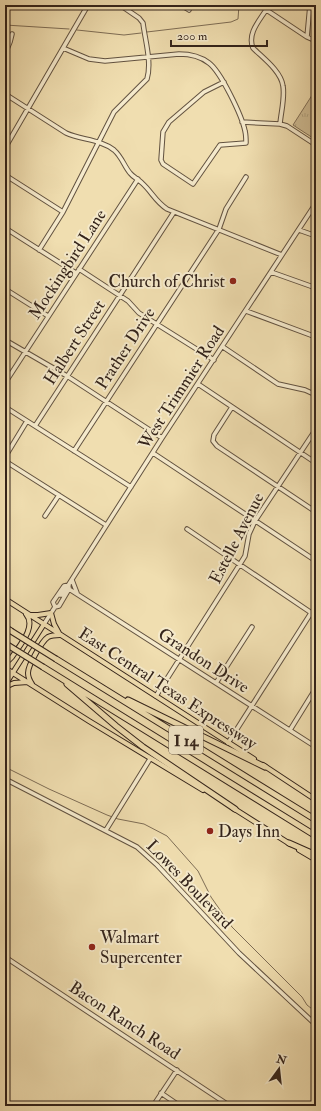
<svg xmlns="http://www.w3.org/2000/svg" width="321" height="1111" font-family="'IM FELL Double Pica',serif">
<style>
.grass{fill:url(#grass-tufts);stroke:#827058}
.lines{fill:none;stroke-linecap:round;stroke-linejoin:round}
.stream{stroke:#7e6d55;stroke-width:1}
.minor-casing{stroke:#625240;stroke-width:5.5}
.major-casing{stroke:#33231a;stroke-width:6}
.highway-casing{stroke:#33231a;stroke-width:7}
.minor{stroke:#f5eacc;stroke-width:3.5}
.major{stroke:#f0deb0;stroke-width:4}
.highway{stroke:#f0deb0;stroke-width:5}
.highway-bridge-casing{stroke:#33231a;stroke-width:7;stroke-linecap:butt}
.highway-bridge{stroke:#f0deb0;stroke-width:5}
.poi-dot{fill:#8f2418;stroke:#f5eacc;stroke-width:1.5}
.labels{text-anchor:middle;stroke-width:4;stroke-linejoin:round;paint-order:stroke}
.shield{fill:#f5eacc;stroke:#6d5f4f;stroke-width:1}
.shield-label{font-size:16px;font-weight:bold;fill:#33231a}
.street-label{font-size:17px;fill:#33231a;stroke:#f5eacc}
.poi-label{font-size:17px;fill:#33231a;stroke:#f5eacc;text-anchor:start}
</style>
<defs>
<pattern id="grass-tufts" width="24" height="20" patternUnits="userSpaceOnUse"><rect width="24" height="20" fill="#d0be96"/><path d="M3 7l-1-3M5 7V3M7 7l1-3M15 17l-1-3M17 17v-4M19 17l1-3" fill="none" stroke="#b3a381"/></pattern>
</defs>
<rect width="100%" height="100%" fill="#f0deb0"/>
<filter id="stains"><feTurbulence type="fractalNoise" baseFrequency=".005" numOctaves="4"/><feColorMatrix values="0 0 0 0 .2 0 0 0 0 .09 0 0 0 0 .02 0 0 0 .5 -.17"/></filter>
<radialGradient id="worn" r=".72"><stop offset=".6" stop-color="#630" stop-opacity="0"/><stop offset="1" stop-color="#630" stop-opacity=".3"/></radialGradient>
<path class="grass" d="M316 89V140L293 125Z"/>
<g class="lines">
<path class="stream" d="M5 25 69 29
M77 30 124 35 141 33
M147 32 231 22 238 19 239 5
M5 767 49 789 107 815 118 819 144 824 167 836 198 871 211 897 232 927 302 997 307 1005 316 1012"/>
<g class="minor-casing">
<path id="minor" d="M181 5 189 10
M259 5 307 37 316 41
M266 10C259 21 247 34 253 48 263 58 281 71 283 86 285 98 281 112 280 124
M307 37 310 5
M63 48 89 59 105 61 179 54C191 54 200 56 209 63 221 72 242 116 245 131 246 135 246 139 246 143L220 145 193 184 163 164 161 160 163 132 169 122 204 92 224 82
M5 54 10 42 12 34
M5 94 66 133C81 140 100 139 114 150 122 157 124 166 130 173 133 177 138 179 142 183 152 192 155 201 167 209L282 255
M242 122 280 124 287 126 316 145
M5 148 88 5
M5 175 63 212
M5 228 76 273
M299 230 316 236
M39 250 63 212 114 112 147 79C152 62 145 40 143 23L139 18 120 5
M79 269 128 301 139 313 214 360
M271 272 316 288
M5 289 48 316
M246 311 316 337
M5 340 67 376 162 438
M223 347 278 384 305 390 316 395
M5 383 138 179
M198 384 316 463
M5 407 131 487
M232 407 214 435 213 441 217 446 316 512
M35 426 174 212
M74 451 219 229 226 209 246 177
M153 453 316 561
M5 457 27 421
M5 461 106 525
M45 516 59 495
M187 529 316 616
M72 580 77 593
M69 589 316 747
M58 595H62L162 438 316 203
M55 607 53 602 64 586 69 585
M44 624 55 607 59 606 69 589V587
M216 683 252 627
M156 696 240 564 245 556 249 534 255 521 316 429
M290 730 316 688
M228 743 311 613
M5 779 137 847 157 865 239 953 316 1025
M106 830 150 759
M5 957 230 1106
M161 1093 180 1106
M153 1106 177 1070"/>
</g>
<g class="major-casing">
<path id="major" d="M5 599 254 759
M31 615H38L51 613 54 624 60 635C57 635 52 635 48 637 42 641 28 665 28 673 28 677 30 681 32 684
M5 661 9 660 12 657C19 646 37 627 26 614
M5 668 89 721 203 790
M5 685 44 624
M5 687 14 683 28 682
M263 765 316 800
M233 808 290 844
M299 850 316 860"/>
</g>
<g class="highway-casing">
<path id="highway" d="M5 627 11 631
M56 659 316 820
M43 667 316 836
M67 684 116 726 143 747 235 809
M128 700 265 767
M289 843 316 855"/>
</g>
<use href="#minor" class="minor"/>
<use href="#major" class="major"/>
<use href="#highway" class="highway"/>
<g class="highway-bridge-casing">
<path id="highway-bridge" d="M11 631 56 659
M6 644 43 667"/>
</g>
<use href="#highway-bridge" class="highway-bridge"/>
</g>
<g class="poi-dot">
<circle cx="233" cy="281" r="4"/>
<circle cx="210" cy="831" r="4"/>
<circle cx="92" cy="947" r="4"/>
</g>
<g class="labels">
<rect class="shield" x="169" y="726" width="34" height="28" rx="3"/>
<g class="shield-label">
<text x="186" y="746">I 14</text>
</g>
<g class="street-label">
<text transform="translate(67 264) rotate(-57)" y="6">Mockingbird Lane</text>
<text transform="translate(74 342) rotate(-57)" y="6">Halbert Street</text>
<text transform="translate(125 348) rotate(-57)" y="6">Prather Drive</text>
<text transform="translate(181 387) rotate(-57)" y="6">West Trimmier Road</text>
<text transform="translate(236 538) rotate(-63)" y="6">Estelle Avenue</text>
<text transform="translate(204 660) rotate(33)" y="6">Grandon Drive</text>
<text transform="translate(168 688) rotate(33)" y="6">East Central Texas Expressway</text>
<text transform="translate(190 884) rotate(46)" y="6">Lowes Boulevard</text>
<text transform="translate(125 1020) rotate(33)" y="6">Bacon Ranch Road</text>
</g>
<g class="poi-label">
<text x="225" y="287" text-anchor="end">Church of Christ</text>
<text x="218" y="837">Days Inn</text>
<text x="100" y="943">Walmart<tspan x="100" dy="20">Supercenter</tspan></text>
</g>
</g>
<rect width="321" height="1111" fill="none" stroke="#f0deb0" stroke-width="20"/>
<rect x="6" y="6" width="309" height="1099" fill="none" stroke="#33231a" stroke-width="2"/>
<rect x="10" y="10" width="301" height="1091" fill="none" stroke="#33231a"/>
<g transform="translate(279 1069) rotate(15)" stroke="#f5eacc" stroke-width="3" paint-order="stroke">
<path d="M0-3L7 15L0 10L-7 15Z" fill="#33231a"/>
<text y="-6" font-size="11" font-weight="bold" text-anchor="middle" fill="#33231a">N</text>
</g>
<path d="M171 40v6h96v-6" fill="none" stroke="#33231a" stroke-width="2"/>
<text x="177" y="40" font-size="12" fill="#33231a" stroke="#f5eacc" stroke-width="3" paint-order="stroke">200 m</text>
<rect width="100%" height="100%" filter="url(#stains)"/>
<rect width="100%" height="100%" fill="url(#worn)"/>
</svg>
